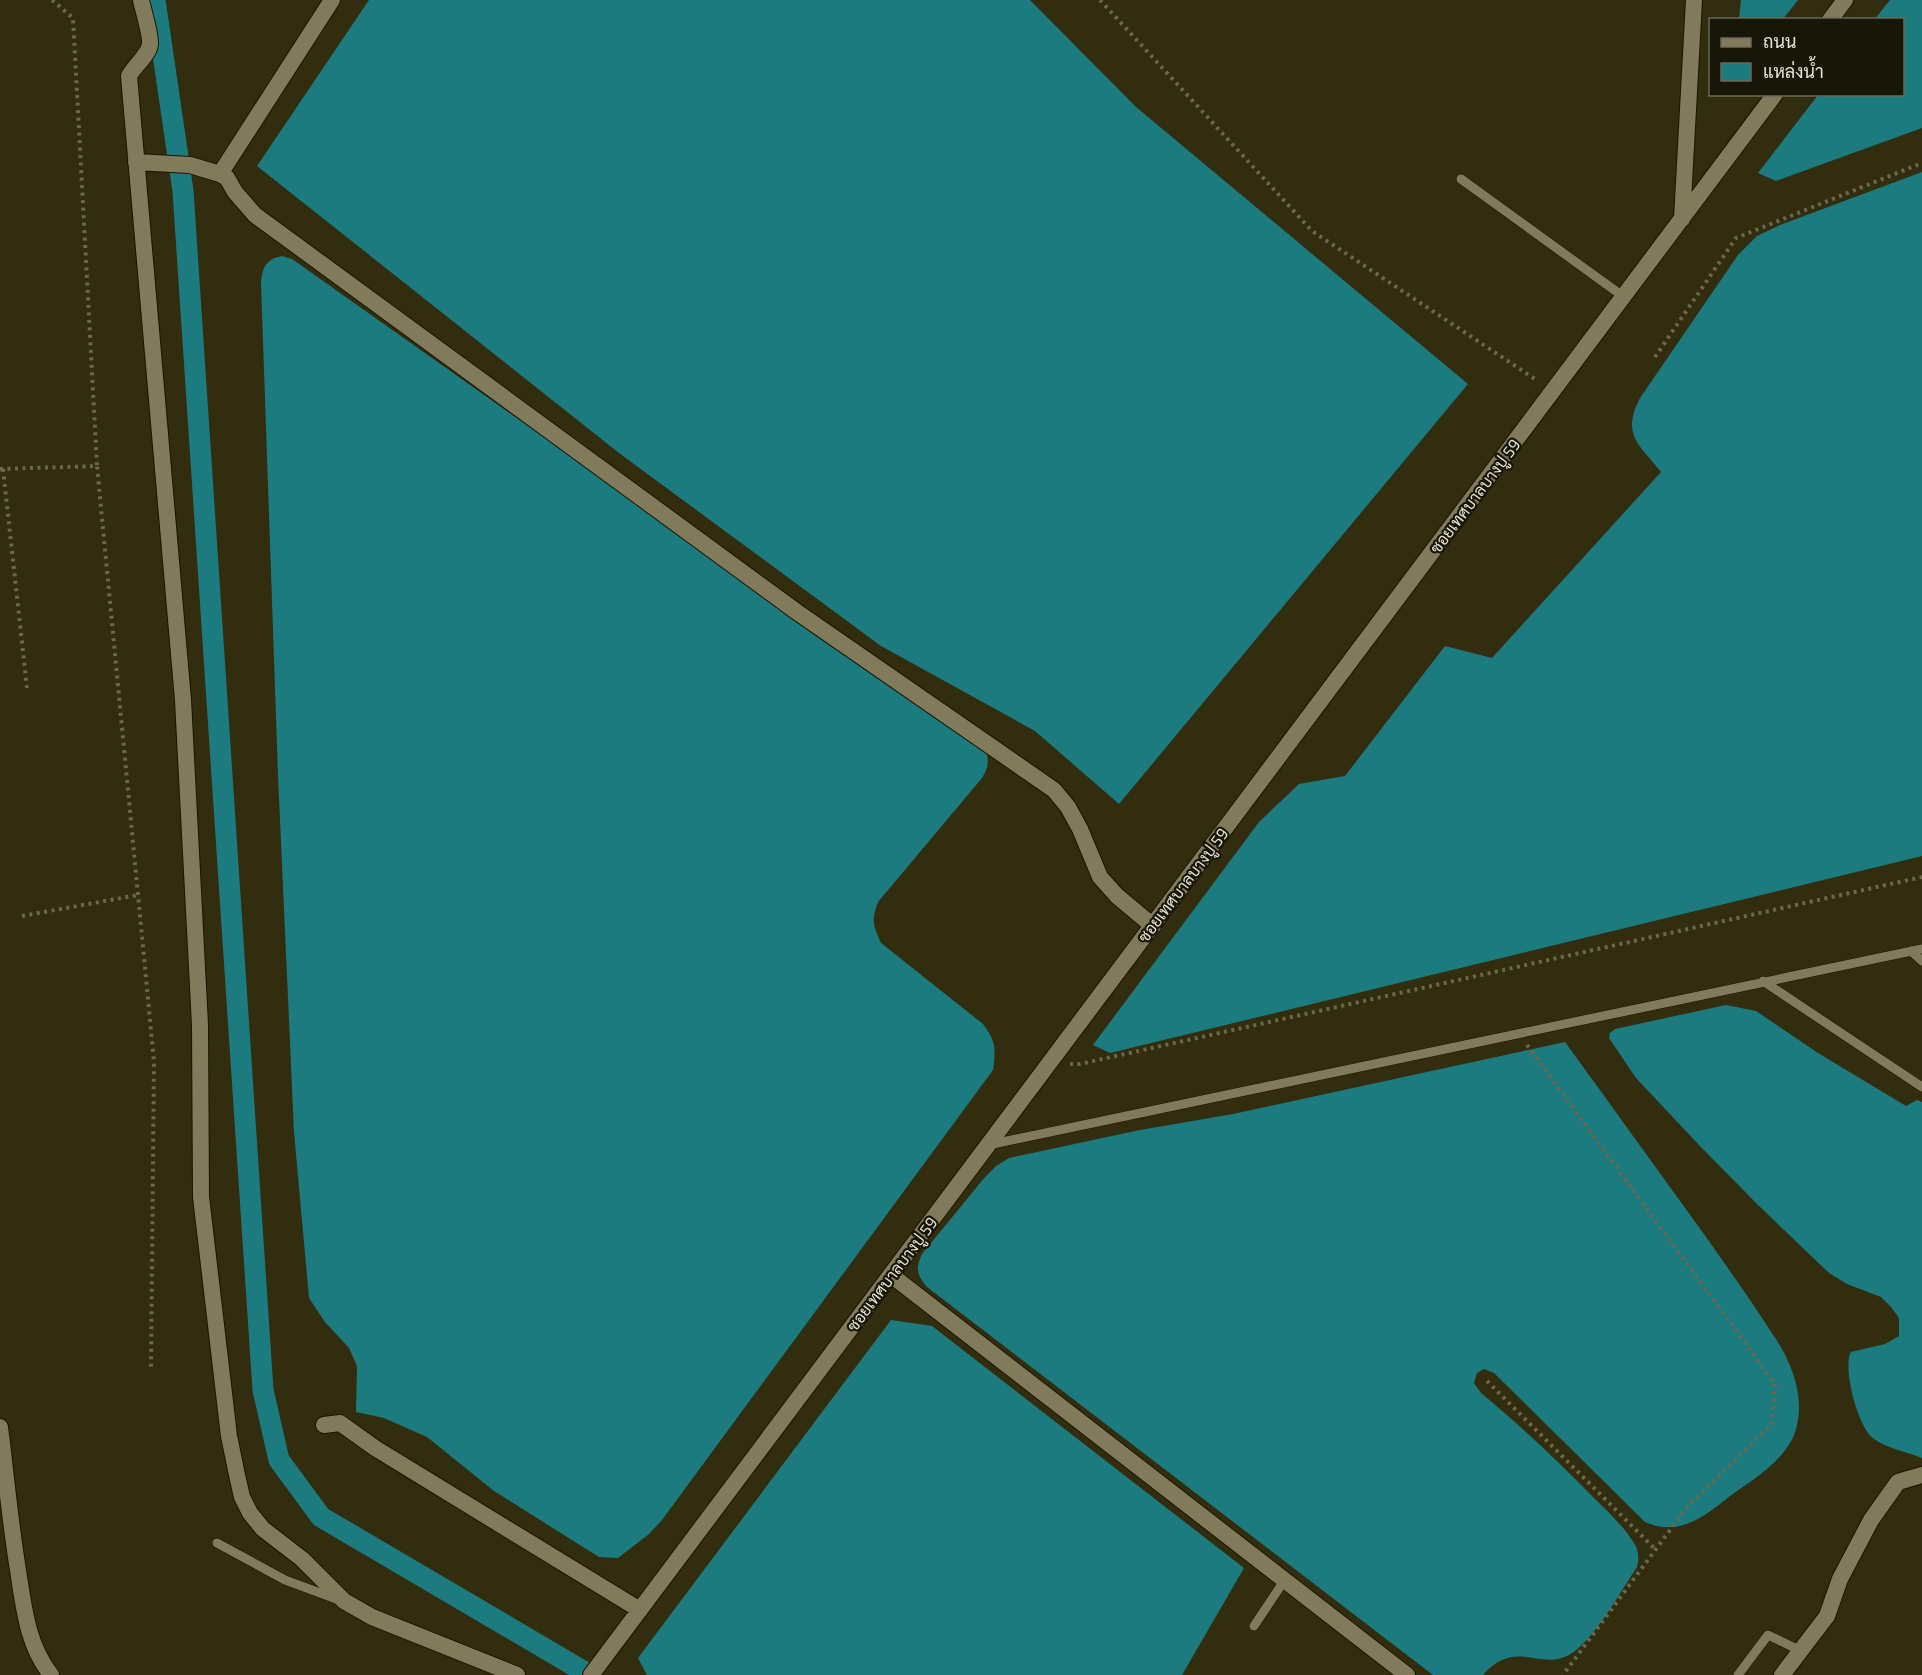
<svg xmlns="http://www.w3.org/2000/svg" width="1922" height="1675" font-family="'Exo 2',Sarabun,sans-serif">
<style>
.water{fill:#1c7b7f}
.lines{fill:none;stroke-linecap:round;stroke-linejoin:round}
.canal{stroke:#1c7b7f;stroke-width:21}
.service-casing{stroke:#1b1500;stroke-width:10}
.minor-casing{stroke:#1b1500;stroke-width:18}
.path{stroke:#6c674d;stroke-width:4;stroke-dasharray:3 4.5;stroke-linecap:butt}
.service{stroke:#827b5b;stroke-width:9}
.minor{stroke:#827b5b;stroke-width:16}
.labels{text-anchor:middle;stroke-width:4.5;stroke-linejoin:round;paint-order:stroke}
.street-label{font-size:16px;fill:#e7e4d2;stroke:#181609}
</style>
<rect width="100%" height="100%" fill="#332d0f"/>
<path class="water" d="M369 0H1030L1136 107 1468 384 1119 804 1035 731 881 646 619 453 257 166Z
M1741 0H1798L1783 19H1739Z
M1890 0H1922V128L1776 181 1758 173 1818 95 1902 94V20L1875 19Z
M1922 172V856L1110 1053 1093 1045 1259 822 1299 784 1345 776 1445 646 1492 658 1661 472C1639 444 1621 435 1640 398L1738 255 1757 236 1780 225Z
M282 256 292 259 985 749C990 761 988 768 982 778L878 902C871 921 873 925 881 943L983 1024C996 1042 996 1048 993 1070L662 1520 649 1534 618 1558 599 1557 494 1491 427 1437 384 1418 356 1412 357 1366 349 1348 325 1322 309 1298 294 1132 278 775 261 283C262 268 266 259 282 256Z
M1726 1005 1756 1011 1818 1053 1906 1106 1917 1100 1922 1102V1458C1907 1452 1887 1448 1874 1439 1858 1429 1842 1367 1851 1352L1885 1344 1899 1336V1318L1891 1307 1881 1297 1847 1284 1829 1273 1757 1204 1699 1145 1636 1078 1609 1038 1610 1033 1615 1029Z
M1565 1042C1611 1105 1656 1168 1701 1230 1723 1261 1745 1292 1766 1324 1773 1335 1782 1347 1787 1359 1797 1380 1802 1403 1797 1425 1791 1457 1755 1478 1730 1496 1704 1517 1679 1537 1645 1522L1494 1373 1484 1369 1477 1373 1474 1383 1481 1393C1520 1425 1557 1460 1592 1496 1607 1511 1625 1527 1635 1545 1639 1552 1639 1559 1637 1567 1620 1592 1594 1641 1569 1655 1538 1671 1516 1638 1483 1675H1433L927 1287C917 1275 915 1269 922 1254L985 1177 996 1166 1009 1158 1140 1130 1233 1114Z
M891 1320 932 1326 1244 1568 1182 1675H647L638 1658Z"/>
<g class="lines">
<path class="canal" d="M155 0 183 191 263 1390 279 1460 321 1517 590 1675"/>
<g class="service-casing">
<path id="service" d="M1461 179 1624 297
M1911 951 1922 961
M1763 981 1922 1087
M988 1145 1922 949
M217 1543 285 1580 339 1600
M1254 1626 1284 1581
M1738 1675 1768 1635 1801 1651"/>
</g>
<g class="minor-casing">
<path id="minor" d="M141 0C143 10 151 35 150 44 149 55 134 66 129 76L183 700 200 1025 201 1197 229 1436 237 1475 242 1497 250 1513 263 1529 302 1559 344 1601 372 1617 517 1675
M1830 20 1845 0
M136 162 190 165 220 174 227 178 235 192 255 215 797 612 1054 790 1068 807 1080 829 1100 877 1117 896 1153 926
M220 174 332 0
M1682 219 1694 0
M891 1275 1407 1675
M324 1425 340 1423 375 1448 640 1610
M0 1427C6 1474 10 1522 18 1570 24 1608 27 1644 51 1675
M591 1675 1775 94
M1782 1675 1827 1616 1840 1579 1871 1520 1898 1482 1922 1475"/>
</g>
<path class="path" d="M52 0 73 18 97 466
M1100 0 1312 231 1538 381
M1655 357 1736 238 1922 163
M0 469 97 466 154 1062 151 1367
M3 469 27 688
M22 916 138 895
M1527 1045 1775 1384 1772 1424 1687 1507 1563 1675
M1070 1064H1080L1922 877
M1487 1381 1656 1550"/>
<use href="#service" class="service"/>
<use href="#minor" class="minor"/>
</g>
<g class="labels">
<g class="street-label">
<text transform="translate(1475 496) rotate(-53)" y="6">ซอยเทศบาลบางปู 59</text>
<text transform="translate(1183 885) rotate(-53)" y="6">ซอยเทศบาลบางปู 59</text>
<text transform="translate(892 1274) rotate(-53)" y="6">ซอยเทศบาลบางปู 59</text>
</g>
</g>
<rect x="1709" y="18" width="195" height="78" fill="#181609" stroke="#6b6859" stroke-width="1.5"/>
<rect x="1721" y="38" width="30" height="9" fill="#827b5b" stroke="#6b6859" stroke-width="1.5"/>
<text x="1763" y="48" font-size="18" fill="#e7e4d2">ถนน</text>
<rect x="1721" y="63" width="30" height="18" fill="#1c7b7f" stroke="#6b6859" stroke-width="1.5"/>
<text x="1763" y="78" font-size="18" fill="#e7e4d2">แหล่งน้ำ</text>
</svg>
